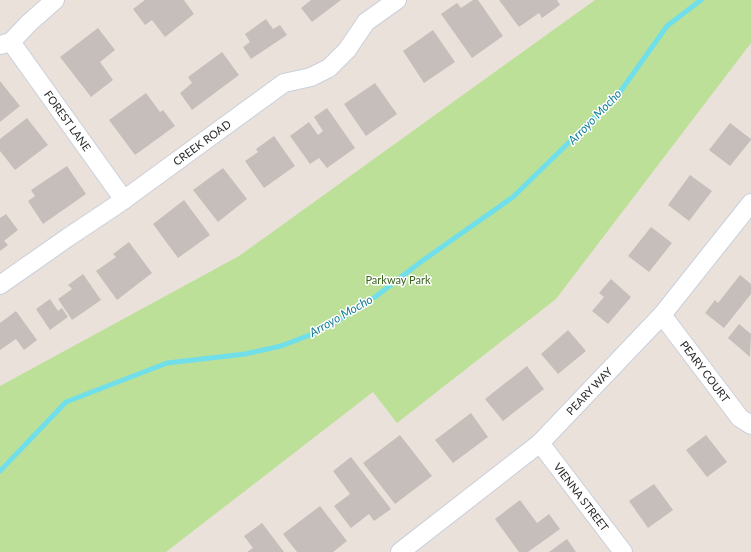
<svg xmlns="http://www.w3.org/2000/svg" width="751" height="552" font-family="Lato,sans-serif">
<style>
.green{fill:#bde098}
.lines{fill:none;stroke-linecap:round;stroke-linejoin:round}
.stream{stroke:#70dfea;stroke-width:5}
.building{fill:#c6beba}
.minor-casing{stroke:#c9cfda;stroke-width:20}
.minor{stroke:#fff;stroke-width:18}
.labels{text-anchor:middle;stroke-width:3;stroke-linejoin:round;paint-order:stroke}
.street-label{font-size:11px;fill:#292929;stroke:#fff}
.park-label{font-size:11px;fill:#37631c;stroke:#fff}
.water-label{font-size:12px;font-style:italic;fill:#117e94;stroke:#fff}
</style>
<rect width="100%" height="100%" fill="#ebe1db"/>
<path class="green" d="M595 0H751V43L556 299 397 423 373 392 166 552H0V386L239 256Z"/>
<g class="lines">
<path class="stream" d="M0 471 66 402 167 363 245 354 281 346 315 333 339 320 375 297 422 261 513 197 601 111 615 99 667 26 701 0"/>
</g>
<path class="building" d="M145 0H184L194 14 165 37 152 20 145 25 133 9Z
M311 0H341L312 22 301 8Z
M473 0H478L503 36 472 58 441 14 457 3 461 8Z
M499 0H557L560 5 542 18 539 13 519 27Z
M266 19 273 29 280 25 287 35 251 59 243 47 250 42 245 34Z
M98 28 115 50 100 62 113 80 91 97 60 57Z
M433 30 455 62 424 83 403 51Z
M222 52 239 75 192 110 180 93 192 83 188 77Z
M0 81 20 106 0 122Z
M375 83 397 114 366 136 344 104Z
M146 93 160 112 163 110 175 126 135 155 109 120Z
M327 108 355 148 327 168 319 158 310 164 290 136 309 122 318 135 323 131 314 117Z
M27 118 48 145 15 170 0 151V139Z
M730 123 751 139V140L730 166 709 150Z
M274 136 295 166 264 188 245 161 258 152 256 149Z
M67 166 86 194 43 224 28 201 35 196 31 190Z
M223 168 247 199 218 222 193 190Z
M690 175 712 191 689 221 668 205Z
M184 200 210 235 178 258 153 224Z
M6 214 18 230 4 241 8 245 0 251V218Z
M651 227 672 243 649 272 628 256Z
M129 242 152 273 117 300 96 271 116 257 113 254Z
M83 274 101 300 72 320 58 299 72 289 68 285Z
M740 275 751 284V294L724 328 705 313 715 300 718 303Z
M611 279 631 297 608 324 592 311 604 297 599 293Z
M50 299 58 311 62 308 68 317 50 330 36 309Z
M16 311 37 340 24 350 16 339 0 350V323Z
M739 324 751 334 750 357 728 338Z
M568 330 586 351 558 374 541 354Z
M527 366 544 389 503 421 485 399Z
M471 413 488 437 453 463 435 440Z
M400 435 432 476 395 504 363 463Z
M706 435 727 462 707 477 686 450Z
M351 457 391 509 374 521 369 514 351 528 334 506 350 494 333 471Z
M654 484 673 510 648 528 629 501Z
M520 500 537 523 549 514 560 529 528 552H519L495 519Z
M320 506 347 541 333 552H297L283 534Z
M262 523 284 552H247L253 548 244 536Z
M567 539 576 552H549Z"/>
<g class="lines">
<g class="minor-casing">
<g id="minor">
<path id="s1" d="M11 42 124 200"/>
<path d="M0 45 11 42 29 23 55 0"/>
<path id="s2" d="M0 285 67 238 118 204 284 83 311 77 329 68 347 50 366 22 397 0"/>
<path id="s3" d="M662 315 740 418 751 425"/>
<path id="s4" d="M540 443 623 552"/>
<path id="s5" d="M400 552 540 443 662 315 751 203"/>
</g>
</g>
<use href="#minor" class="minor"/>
</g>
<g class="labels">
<g class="street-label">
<text dy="4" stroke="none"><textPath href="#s1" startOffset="97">FOREST LANE</textPath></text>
<text dy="4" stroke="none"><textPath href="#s2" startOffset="247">CREEK ROAD</textPath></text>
<text dy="4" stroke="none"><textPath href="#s3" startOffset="71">PEARY COURT</textPath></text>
<text dy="4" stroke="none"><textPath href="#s5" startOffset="249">PEARY WAY</textPath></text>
<text dy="4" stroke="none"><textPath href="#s4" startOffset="68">VIENNA STREET</textPath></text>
</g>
<g class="park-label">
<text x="398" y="284">Parkway Park</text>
</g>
<g class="water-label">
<text transform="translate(595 117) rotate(-46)" y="4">Arroyo Mocho</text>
<text transform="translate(341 316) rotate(-30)" y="4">Arroyo Mocho</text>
</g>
</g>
</svg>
